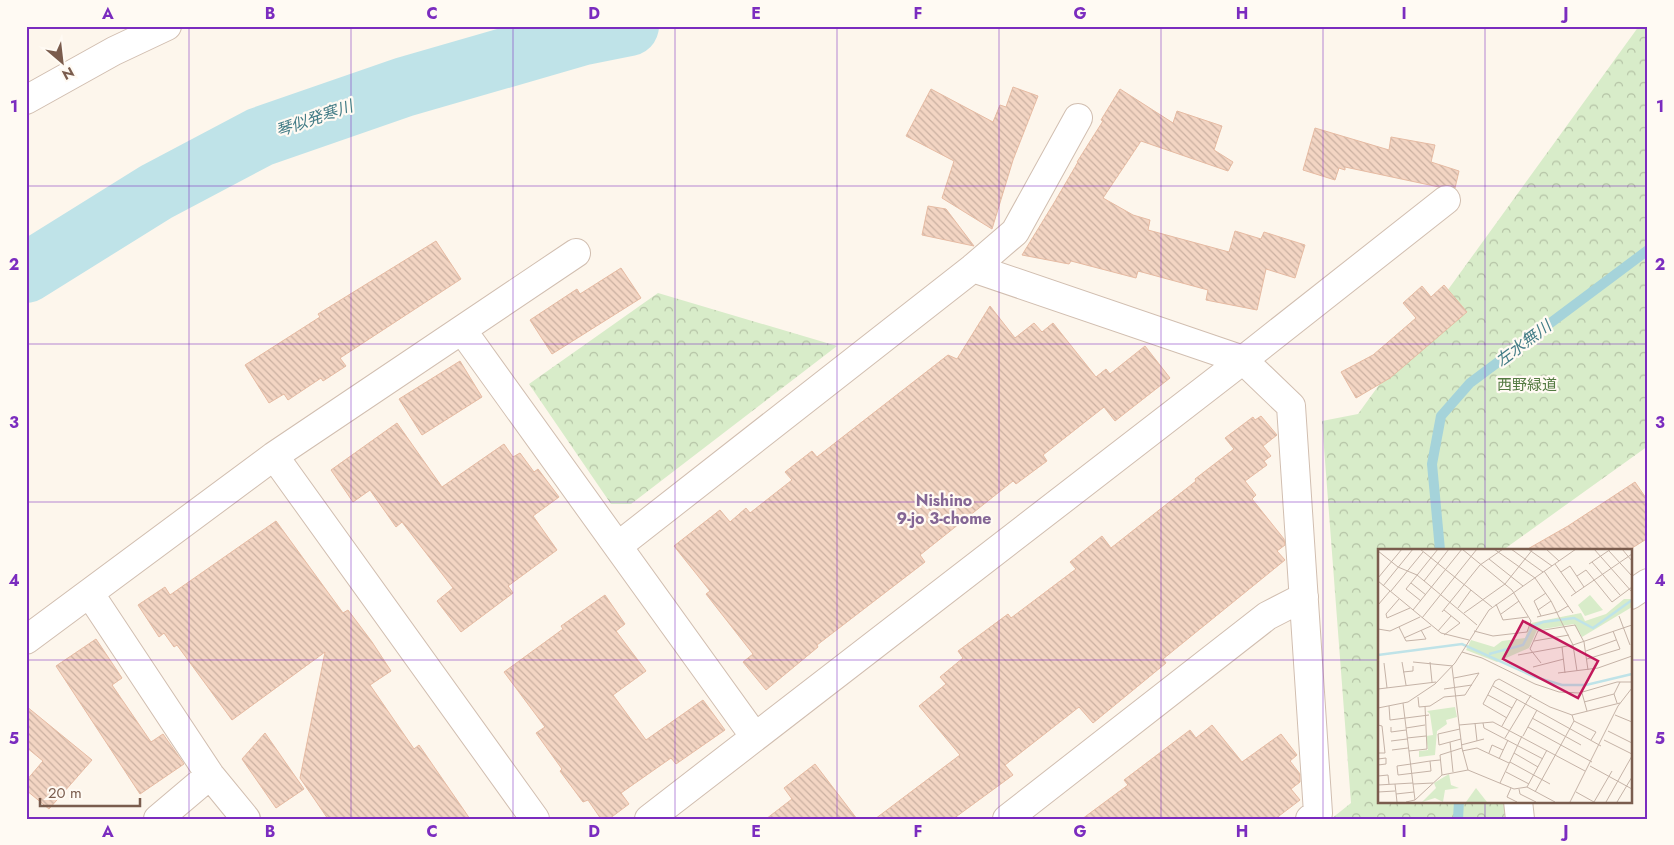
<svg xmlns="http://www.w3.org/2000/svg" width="1674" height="845" font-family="Jost,'Noto Sans JP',sans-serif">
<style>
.park{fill:url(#park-crowns)}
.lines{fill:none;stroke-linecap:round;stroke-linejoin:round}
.stream{stroke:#a5d3da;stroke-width:10}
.river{stroke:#bfe3e8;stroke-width:60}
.building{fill:url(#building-back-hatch);stroke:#e6bba3}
.minor-casing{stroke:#d1beb0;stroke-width:30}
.minor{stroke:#fff;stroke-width:28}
.grid{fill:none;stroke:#7b2cbf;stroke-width:1;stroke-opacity:0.55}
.labels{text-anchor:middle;stroke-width:4.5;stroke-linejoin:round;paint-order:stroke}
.park-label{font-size:15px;fill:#537a41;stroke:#fffaf3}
.water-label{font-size:16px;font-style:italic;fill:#437c86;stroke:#fffaf3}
.neighbourhood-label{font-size:16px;font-weight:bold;fill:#846695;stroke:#fffaf3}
.inset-river{fill:none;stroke:#bfe3e8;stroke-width:2.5}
.inset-road{fill:none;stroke:#c5b3a7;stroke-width:1}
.view{fill:#c2185b;fill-opacity:0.15;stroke:#c2185b;stroke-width:2.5}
.inset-edge{fill:none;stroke:#7a5c4d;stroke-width:2.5}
.neatline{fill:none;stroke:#7b2cbf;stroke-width:2}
.grid-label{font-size:16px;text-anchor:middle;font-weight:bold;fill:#7b2cbf}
</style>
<defs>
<pattern id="park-crowns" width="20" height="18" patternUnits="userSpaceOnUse" patternTransform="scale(1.25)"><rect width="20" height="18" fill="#d8ecc9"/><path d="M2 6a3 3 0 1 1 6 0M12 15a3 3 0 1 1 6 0" fill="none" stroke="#b4c2a5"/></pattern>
<pattern id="building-back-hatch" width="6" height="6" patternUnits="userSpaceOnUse" patternTransform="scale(1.25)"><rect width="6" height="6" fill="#f3d5c3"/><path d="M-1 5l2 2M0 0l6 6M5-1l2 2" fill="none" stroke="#cab0a1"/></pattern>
</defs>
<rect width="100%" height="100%" fill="#fdf6ec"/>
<path class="park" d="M1639 26H1648V446L1503 550H1379V801H1505L1507 819H1331L1351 803 1322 421 1358 414Z
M658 293 837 346 631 504H611L529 384Z"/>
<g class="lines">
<path class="stream" d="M1440 550 1432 464 1441 416 1470 383 1648 250
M1458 819 1459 801"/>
<path class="river" d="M26 273 156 192 260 137 404 87 584 35 629 26"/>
</g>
<path class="building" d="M1013 87 1038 96 1013 160 992 229 942 198 954 161 906 136 931 89 993 122 1000 105 1006 107Z
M1120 89 1173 123 1177 111 1222 126 1214 150 1233 162 1228 171 1141 141 1103 198 1133 215 1150 220 1148 230 1229 252 1235 231 1261 239 1264 232 1305 245 1295 278 1266 269 1257 310 1206 300 1208 290 1138 271 1136 278 1071 261 1069 264 1022 255 1054 203 1078 162H1077L1103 121 1101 120Z
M1315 128 1389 150 1391 137 1435 145 1431 162 1459 171 1455 188 1444 185 1439 187 1345 167V170L1339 168 1335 180 1303 170Z
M928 206 946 209 974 246 922 235Z
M436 241 461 279 340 358 346 366 323 381 321 378 288 400 284 394 269 403 245 365 320 317 318 314Z
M621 268 641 298 552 354 530 320 577 289 580 294Z
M1444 285 1467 312 1390 378 1356 398 1341 372 1373 355 1416 318 1403 303 1422 286 1431 297Z
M990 306 1015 338 1034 323 1042 332 1053 323 1096 377 1106 369 1110 374 1145 346 1170 378 1115 421 1104 407 1043 455 1047 461 1016 484 1013 481 920 555 925 562 817 645 818 647 766 690 743 662 753 654 706 594 710 591 674 546 720 510 730 522 746 508 750 513 792 480 785 472 812 451 817 457 948 355 957 359Z
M460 361 482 397 422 435 399 399Z
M1261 416 1277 435 1263 446 1271 456 1264 461 1267 465 1245 481 1256 495 1252 499 1284 539 1285 545 1277 551 1285 560 1163 659 1166 663 1093 723 1079 707 1005 765 1013 775 953 819H875L960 755 919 706 946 684 940 677 963 658 958 651 1008 614 1011 618 1076 569 1070 562 1102 536 1111 548 1196 481 1195 479 1234 449 1225 438 1253 417 1255 420Z
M397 423 442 487 504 444 513 457 520 453 534 472 538 469 559 497 533 516 557 550 508 586 513 593 461 632 437 601 453 588 402 522 396 527 370 490 353 502 331 470Z
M1635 482 1648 501V538L1629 550H1526L1568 526Z
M276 521 343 613 348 610 372 642 391 671 370 685 414 749 419 745 470 819H328L300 778 325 652 232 720 177 645 174 647 164 633 159 637 138 605 165 587 170 595Z
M605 595 625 624 616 631 646 671 613 695 646 740 703 700 725 730 676 764 671 758 621 793 629 804 609 819H601L588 800 583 802 560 771 562 769 536 733 545 727 504 672 563 629 561 626Z
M96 639 122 678 112 685 151 742 163 734 184 764 140 794 56 666Z
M26 706 92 760 49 809 26 790V781L43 761 26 747Z
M1212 725 1242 762 1281 734 1297 755 1290 761 1300 774V782L1291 789 1300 800 1275 819H1082L1128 785 1124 780 1190 730 1196 738Z
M265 733 304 789 276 808 242 759Z
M815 764 857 819H766L792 799 784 788Z"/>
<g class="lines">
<g class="minor-casing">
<path id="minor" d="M26 100 114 51 167 26
M973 268 1243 360 1291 406 1318 813 1310 819
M462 330 755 737
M274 456 535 819
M618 546 973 268 1015 232 1078 118
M90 594 210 775 246 819
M1630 595 1648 583
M26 640 274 456 576 253
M1518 801 1520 819
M158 819 210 775
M649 819 1243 360 1446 200
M1007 819 1267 616 1304 597"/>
</g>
<use href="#minor" class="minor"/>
</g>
<path class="grid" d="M189 26V819M351 26V819M513 26V819M675 26V819M837 26V819M999 26V819M1161 26V819M1323 26V819M1485 26V550M26 186H1648M26 344H1648M26 502H1648M26 660H1379M1630 660H1648M1485 801V819"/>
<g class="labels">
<g class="park-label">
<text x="1527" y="390">西野緑道</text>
</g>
<g class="water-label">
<text transform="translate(314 118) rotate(-19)" y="6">琴似発寒川</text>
<text transform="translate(1523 343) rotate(-37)" y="6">左水無川</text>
</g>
<g class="neighbourhood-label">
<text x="944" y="506">Nishino<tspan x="944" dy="18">9-jo 3-chome</tspan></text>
</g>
</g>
<g transform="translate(1378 549)">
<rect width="254" height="254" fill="#fdf6ec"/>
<path d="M98 239 109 253H88Z" fill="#d8ecc9"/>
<path d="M71 225 73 236 81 239 67 241 65 253 57 249 44 253 58 239 56 234Z" fill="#d8ecc9"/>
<path d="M212 46 225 61 207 67 200 56ZM246 50H254V58L204 88 196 75 159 81 151 99 119 113 88 101 93 91 116 98 124 92 147 89 153 74 203 64 207 72 228 65ZM77 158 79 168 68 171 69 175 59 182 57 206 41 208V202L50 201 48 187 55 186 52 165 49 162Z" fill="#d8ecc9"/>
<path class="inset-river" d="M111 105 145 96 155 77 165 73 196 69 215 79 254 51M0 106 84 95 157 128 184 136H208L254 125"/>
<path class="inset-road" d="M42 0 114 58M84 0 134 41 153 72 149 83 115 87 96 82M116 0 157 29 173 52 195 96 199 122M133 0 165 23M150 0 174 17M168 0 181 12M216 0 254 43M244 0 254 12M0 2 20 18 39 26 99 76M231 2 254 27M111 10 145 37M214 13 242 46M177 15 198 44M211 15 233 0M166 22 195 64M183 23 192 17 206 38M199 27 208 21 234 53 254 38M0 29 24 0M0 32 63 84 91 91M46 32 71 0M33 34 48 46M5 37 35 0M13 42 45 3M193 47 254 5M21 50 8 65 9 69 32 59M43 52 28 40 60 0M118 55 125 71 150 68M0 56 12 42M80 59 93 41M35 61 84 0M66 61 82 74 66 86M160 61 173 52M64 63 102 16 125 0M86 64 127 35 155 0M123 65 141 52M163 67 156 52 168 44M241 67 252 96M159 68 180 63 190 57M44 69 99 0M21 78 28 92 48 90 43 81M0 80 12 82 42 68M60 82 73 67M26 89 53 77M156 92 191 86M184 98 187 124M208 102 238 91M84 103 104 109 157 135 181 143 201 144 239 133H254M140 106 195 96 254 76M209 110 242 100 235 82M24 113 28 136M35 113 75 117M52 113 54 133M6 114 9 139M163 114 152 100 160 82 197 76 206 93 210 121M74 118 84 199 90 221M155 118 186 110M25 123 35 122V117M180 124 220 119 254 107M115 137 223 197M0 140 58 133M66 140 94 136M204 144 209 162M110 146 134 159M40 148 41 158 52 157 66 148 87 146 101 124 76 129M206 153 236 145M25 154 37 251M239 154 236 145 242 133M11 157 12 171 51 166M0 159 30 153 57 135 77 114 111 61 198 0M237 166 254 173M129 169 105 155 117 132 121 130 172 158 194 166 242 154M154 169 203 196M196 172 218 183 213 191M97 174 99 192M105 174 106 179 165 210M0 176 4 177 7 204H0M81 176 115 173 207 222M124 177 139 150M13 178V183L28 181M150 178 214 213M28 179 47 176M82 180 60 185 61 196 83 190M230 182 254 194M145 187 159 161M29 189 48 187M127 189 153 146M226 191 254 205M13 192 29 190M72 193 75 223M83 196 106 190M14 201 30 199M31 202 49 200 47 157M84 202 99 199 131 214M111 204 114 196 125 201M136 204 160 218M0 210 8 209V215L0 216M121 210 130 191M52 212 53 222 20 226 19 217 33 215 52 212 62 211M132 213 172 235M212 217 254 240M128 223 151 235M64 226 62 206 84 199M0 227 10 226 11 235M122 234 144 187M17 235 19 253M35 235 55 234M0 236 35 234M149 238 169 201M133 239 129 248 139 253M141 240 142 245 158 253M0 243 17 242M157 243 196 172 194 166M198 243 216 253M18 245 36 243M28 253 37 251 64 226 90 221 136 240 149 238 177 253M192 253 240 157 254 139M216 253 234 222M228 253 254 207M239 253 254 228"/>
<path class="view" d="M145 72 220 112 200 149 125 110Z"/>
<rect width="254" height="254" class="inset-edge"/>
</g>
<rect width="1674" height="845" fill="none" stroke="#fffaf3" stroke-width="55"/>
<g transform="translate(62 62) rotate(152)" stroke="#fffaf3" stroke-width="4" paint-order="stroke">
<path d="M0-4L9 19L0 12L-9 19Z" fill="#7a5c4d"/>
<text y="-8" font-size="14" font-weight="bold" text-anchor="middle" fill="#7a5c4d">N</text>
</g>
<path d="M40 798v8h100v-8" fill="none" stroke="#7a5c4d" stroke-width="2.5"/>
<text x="48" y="798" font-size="15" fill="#7a5c4d" stroke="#fffaf3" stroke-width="4" paint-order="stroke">20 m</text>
<rect x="28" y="28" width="1618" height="790" class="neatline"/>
<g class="grid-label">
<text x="108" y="19">A</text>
<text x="270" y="19">B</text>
<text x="432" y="19">C</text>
<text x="594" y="19">D</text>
<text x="756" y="19">E</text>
<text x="918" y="19">F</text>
<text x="1080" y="19">G</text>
<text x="1242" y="19">H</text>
<text x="1404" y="19">I</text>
<text x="1566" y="19">J</text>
<text x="14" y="112">1</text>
<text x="1660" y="112">1</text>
<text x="14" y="270">2</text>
<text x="1660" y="270">2</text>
<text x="14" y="428">3</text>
<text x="1660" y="428">3</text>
<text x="14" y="586">4</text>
<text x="1660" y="586">4</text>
<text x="14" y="744">5</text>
<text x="1660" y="744">5</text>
<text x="108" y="837">A</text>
<text x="270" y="837">B</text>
<text x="432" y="837">C</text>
<text x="594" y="837">D</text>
<text x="756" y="837">E</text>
<text x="918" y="837">F</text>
<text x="1080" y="837">G</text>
<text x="1242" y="837">H</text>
<text x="1404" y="837">I</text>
<text x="1566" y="837">J</text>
</g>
</svg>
